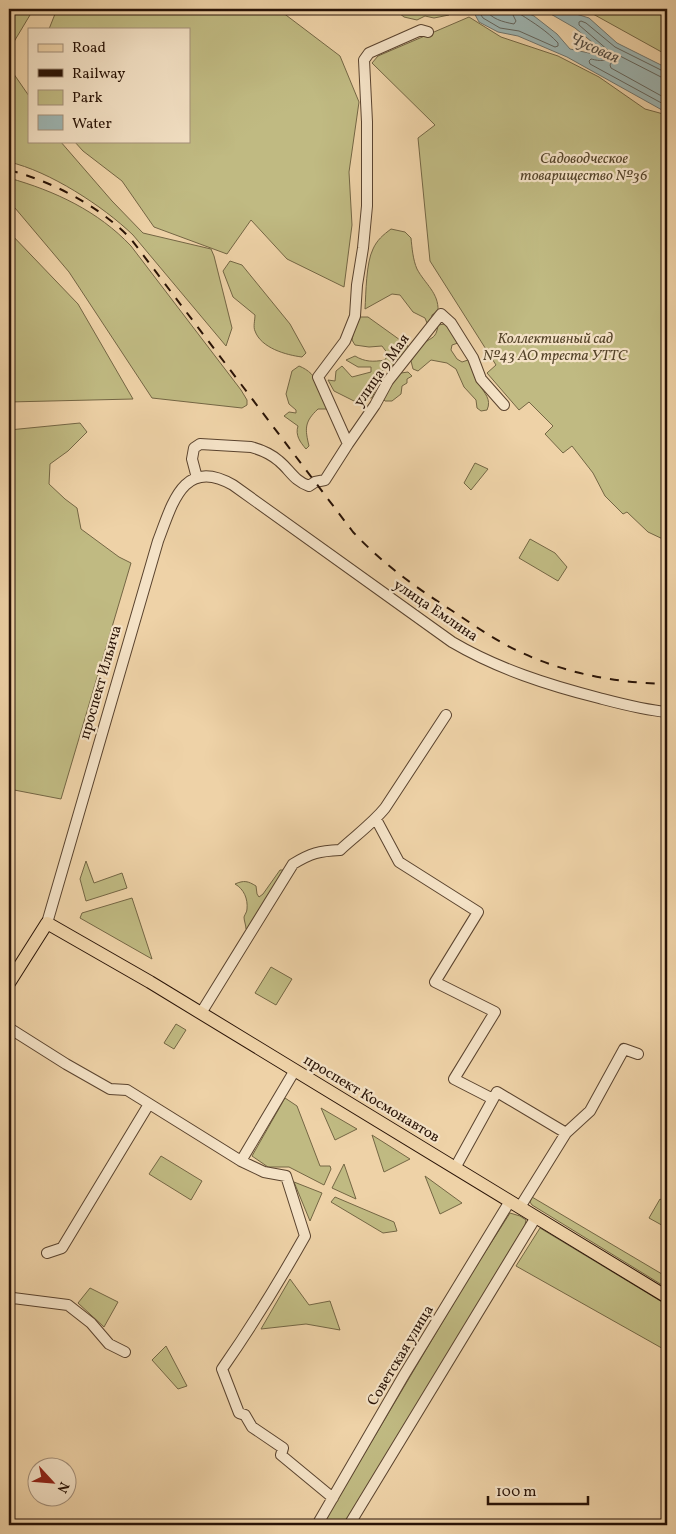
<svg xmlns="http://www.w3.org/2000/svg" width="676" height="1534" font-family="Vollkorn,serif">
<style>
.green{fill:#c0ba82;stroke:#746644}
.water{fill:#9db5b2;stroke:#6f746d}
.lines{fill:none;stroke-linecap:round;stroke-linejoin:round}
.shore{stroke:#63645c;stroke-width:1}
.minor-casing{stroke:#5a432e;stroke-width:12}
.major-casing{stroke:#291306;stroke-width:14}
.minor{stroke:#f4e2c6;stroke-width:10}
.major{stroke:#eed2a7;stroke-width:12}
.rail{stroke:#291306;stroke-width:2;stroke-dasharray:9 9;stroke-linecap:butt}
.labels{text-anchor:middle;stroke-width:4.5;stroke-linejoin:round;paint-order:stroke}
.park-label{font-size:15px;font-style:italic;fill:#56452b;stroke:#f4e2c6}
.street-label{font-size:15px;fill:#291306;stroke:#f4e2c6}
.water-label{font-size:16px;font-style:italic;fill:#524c42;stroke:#f4e2c6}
</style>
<rect width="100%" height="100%" fill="#eed2a7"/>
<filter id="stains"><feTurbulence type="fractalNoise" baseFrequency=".004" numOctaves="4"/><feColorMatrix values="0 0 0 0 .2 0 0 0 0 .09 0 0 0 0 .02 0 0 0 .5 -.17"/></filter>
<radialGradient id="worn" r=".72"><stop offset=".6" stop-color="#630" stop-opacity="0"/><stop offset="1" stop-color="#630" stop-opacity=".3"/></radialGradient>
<path class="green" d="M9 9H29L30 15 9 50Z
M57 9H278L340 56 359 102 349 172 352 225 344 287 287 259 251 220 227 254 154 227 122 181 83 151 74 141H189V29H49Z
M394 9H452L449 15 434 18 425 16 417 20 404 17Z
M584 9H667V55Z
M469 17 501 37 558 56 599 77 645 109 667 115V541L648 532 627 512 623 514 605 496 593 473 572 446 563 453 545 434 553 426 529 402 519 410 487 373 496 365 430 261 418 138 435 125 372 63 378 56Z
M9 67 29 96V141H60L112 201 143 233 211 249 214 256 232 328 226 346 133 235C103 206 49 171 9 162Z
M9 178C55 191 98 211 131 246L241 390 247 400V405L242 408 152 398 69 272 15 208 9 205Z
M391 229 405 232 411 238C412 248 413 260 417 269 425 284 439 293 438 311L432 315 431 323H427L425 318 413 312 400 295 392 294 365 309C366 293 366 263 373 249 377 240 383 235 391 229Z
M9 232 78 304 133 399 9 402Z
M230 261 242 265 290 324 306 353 302 357C286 355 261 348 255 331 253 327 255 320 255 315L233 297 223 271Z
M359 317H368L407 345 409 350C396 357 397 369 380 371V379L372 398 364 397 354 401 334 391 328 380 335 381 336 371 342 366 352 377 371 372V367H358L346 360 355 356C365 362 373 362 385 360L388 354 382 346 369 347 355 345 352 340 355 325Z
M445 324 452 328 458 343 452 345 451 350 457 359 462 362 468 360C473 368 475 376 479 384 484 393 492 399 487 410L481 411 477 408 476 400 464 387 456 369 447 363 431 360 418 371 413 369 411 361C414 356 417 351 420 347 430 336 436 341 438 325Z
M299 366C319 374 321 391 328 409H318C304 422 305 429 309 446L306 449C300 442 295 435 298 426L284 416 289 412 296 413V410L289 404 286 394 292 371Z
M408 372 412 376 407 379V383L402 386 401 394 392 401H385L382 398 386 390 401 373Z
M80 423 87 432 68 451 50 464 49 484 65 499 77 508 81 529 119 557 131 563 61 799 9 789V430Z
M475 463 488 469 471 490 464 483Z
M530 539 555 553 567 567 558 581 519 558Z
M86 861 94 883 122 873 127 888 86 901 80 879Z
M280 870H283L285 872 248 930 246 929C246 925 244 921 244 917 245 914 247 912 247 909 248 899 244 889 235 884 244 880 248 881 256 886L257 894 259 897 263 894Z
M132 898 152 959 80 918 82 913Z
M271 967 292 979 276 1005 255 993Z
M176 1024 186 1030 174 1049 164 1043Z
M285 1098 297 1106 320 1166H330L331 1169 324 1185 289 1167H268L252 1156Z
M321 1108 357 1129 335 1140Z
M372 1135 410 1159 384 1172Z
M161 1156 202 1181 191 1200 149 1174Z
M344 1164 356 1199 332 1188Z
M425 1176 462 1203 440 1214Z
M294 1182 322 1193 310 1221Z
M335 1197 394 1222 397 1231 383 1233 331 1202Z
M532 1197 667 1277V1288L532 1205 530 1202Z
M660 1199 667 1203V1228L649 1218Z
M510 1213 520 1216 526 1220 525 1225 345 1525H322L468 1279Z
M540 1228 667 1305V1351L516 1266Z
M290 1279 309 1305 330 1301 340 1330 306 1324 261 1329Z
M90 1288 118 1302 104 1327 78 1303Z
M166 1346 187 1386 178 1389 152 1360Z"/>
<path class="water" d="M472 9H519L534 16 557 34 570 49 603 56 604 52 575 28 542 9H560L589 18 617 43 667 68V111L662 110 567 57 518 36 498 32 479 22Z"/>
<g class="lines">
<path class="shore" d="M477 9 483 18 500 28 519 31 555 47 558 46V43C547 31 534 23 520 14L518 9
M485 9C491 19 503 22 514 24L516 21 513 15 512 9
M667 72 663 71 615 47 586 23 581 21 579 22V25L609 51C609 63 600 61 591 59L589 61 590 64 667 106
M667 78 661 77 618 55 615 56 610 65 611 68 667 99"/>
<g class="minor-casing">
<path id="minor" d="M348 444 318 377 345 341 355 316 357 285 363 248 367 206V122L364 60 369 53 421 30 428 32
M197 478 192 459 194 448 200 444 251 447C262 450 271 454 279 461 290 470 294 481 309 486L315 482 325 480 348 444 375 405 388 381 441 314 451 323 461 339 473 358 481 379 504 405
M376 819 399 862 478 912 435 982 495 1012 454 1079 493 1099 455 1168
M47 923 158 541C172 505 183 456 233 485L452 642C498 669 548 685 599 698 622 704 644 710 667 712
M201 1013 293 864C311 853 319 851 340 850 355 836 372 824 385 808L446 715
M9 1028 66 1064 110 1089 127 1090 241 1161 264 1172 286 1176 305 1236C279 1282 252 1326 222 1369L239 1413 245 1415 252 1427 283 1448 281 1455 333 1498
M493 1099 497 1092 566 1133
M241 1161 295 1070
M520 1207 566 1133 590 1111 624 1049 638 1054
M47 1253 62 1248 149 1104
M9 1302 13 1298 68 1305 91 1323 109 1344 125 1352
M317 1525 404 1375 510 1201
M349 1525 536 1217"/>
</g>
<g class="major-casing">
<path id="major" d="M9 983 47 923 150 982 667 1297"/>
</g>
<use href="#minor" class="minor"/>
<use href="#major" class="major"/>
<path class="rail" d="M9 170C53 182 98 205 131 239L353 532C382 563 415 587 451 610 472 624 493 639 516 650 563 673 615 683 667 684"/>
</g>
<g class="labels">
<g class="park-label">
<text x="584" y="163">Садоводческое<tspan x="584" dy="17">товарищество №36</tspan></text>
<text x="555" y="343">Коллективный сад<tspan x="555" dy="17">№43 АО треста УТТС</tspan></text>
</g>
<g class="street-label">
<text transform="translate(381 370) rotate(-55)" y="5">улица 9 Мая</text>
<text transform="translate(436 610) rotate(34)" y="5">улица Емлина</text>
<text transform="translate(100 682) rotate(-74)" y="5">проспект Ильича</text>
<text transform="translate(372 1098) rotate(31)" y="5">проспект Космонавтов</text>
<text transform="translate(400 1355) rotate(-59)" y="5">Советская улица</text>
</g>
<g class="water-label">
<text transform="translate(595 47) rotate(24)" y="6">Чусовая</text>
</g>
</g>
<rect width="676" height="1534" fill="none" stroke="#eed2a7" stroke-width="30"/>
<rect x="10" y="10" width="656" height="1514" fill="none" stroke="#291306" stroke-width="2.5"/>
<rect x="15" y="15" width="646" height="1504" fill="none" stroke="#291306"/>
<rect x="28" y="28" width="162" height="115" fill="#f4e2c6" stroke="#a38f79"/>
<rect x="38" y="44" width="25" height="8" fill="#eed2a7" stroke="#a38f79"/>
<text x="72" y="52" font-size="15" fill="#291306">Road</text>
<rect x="38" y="69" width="25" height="8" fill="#291306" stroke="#a38f79"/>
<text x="72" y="78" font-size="15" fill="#291306">Railway</text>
<rect x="38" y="90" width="25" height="15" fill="#c0ba82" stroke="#a38f79"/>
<text x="72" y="102" font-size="15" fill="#291306">Park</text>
<rect x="38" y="115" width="25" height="15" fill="#9db5b2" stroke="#a38f79"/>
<text x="72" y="128" font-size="15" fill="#291306">Water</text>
<g transform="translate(52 1482) rotate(116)"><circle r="24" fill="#f4e2c6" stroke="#a38f79"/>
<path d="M0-4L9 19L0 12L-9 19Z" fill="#8f2418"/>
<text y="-8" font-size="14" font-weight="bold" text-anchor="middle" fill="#291306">N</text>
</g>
<path d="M488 1496v8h100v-8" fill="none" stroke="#291306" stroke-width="2.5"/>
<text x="496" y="1496" font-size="15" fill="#291306" stroke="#f4e2c6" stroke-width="4" paint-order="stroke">100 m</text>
<rect width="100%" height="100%" filter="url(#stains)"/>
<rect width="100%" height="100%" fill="url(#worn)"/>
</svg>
